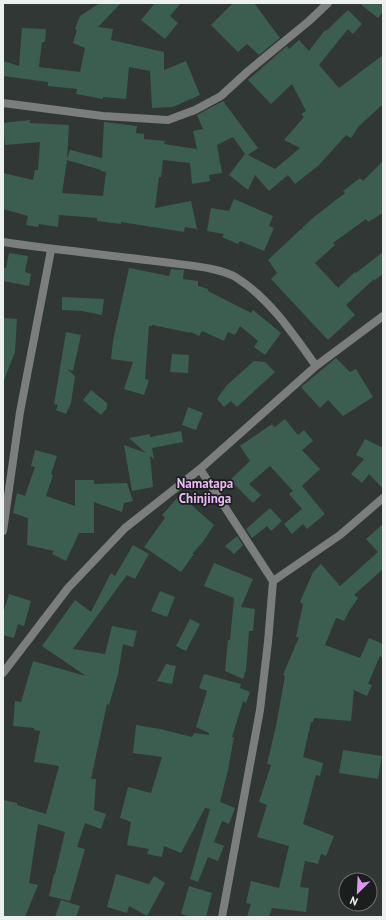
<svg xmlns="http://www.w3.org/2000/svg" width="386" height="920" font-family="'PT Sans',sans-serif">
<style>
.building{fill:#3c5e51;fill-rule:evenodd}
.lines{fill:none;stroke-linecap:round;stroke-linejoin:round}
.street{stroke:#7b7e7d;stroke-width:8}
.labels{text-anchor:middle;stroke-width:3.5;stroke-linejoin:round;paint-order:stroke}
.quarter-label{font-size:13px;font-weight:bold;fill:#ebbaf8;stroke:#1b1e1c}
</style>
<rect width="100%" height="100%" fill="#313734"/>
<path class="building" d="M100 3H121L98 27 113 29 111 40 164 52V70L186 61 200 95 173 107 152 108 150 71 129 67 126 99 103 97V99L76 94 77 89 48 86V82L3 76V61L19 66 22 28 46 29 45 42H42L39 67 80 72 85 48 73 43 77 30 75 29 80 16Z
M155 3H181L170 16 178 23 165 39 141 20Z
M233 3H254L280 38 259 55 247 44 238 52 211 25Z
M359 3H383V12L378 18Z
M348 10 362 24 353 34 348 29 319 65 339 88 383 55V104L359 126 351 138 346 135 319 165 295 184 288 175 269 191 255 175 248 190 229 175 245 154 233 137 217 145 222 173 209 175 210 181 192 184 190 163 163 160 161 177H159L155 208 191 201 197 229 185 227 184 232 121 222V224L97 221V218L59 215 58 227 39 224 38 227 26 225 28 216 3 209V173L33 180 35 170H38L40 142 5 145 3 123 30 120V123L69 125 67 159 70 150 102 158 104 122 137 126 136 133 144 134V139L165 141 164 144 197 149 193 131 203 129 197 115 223 101 258 148 248 155 275 169 300 148 284 140 304 117 301 114 306 111 292 84 271 104 248 80 287 46 289 49 299 40 309 51 325 30 326 31ZM67 160 101 170V171L106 172 103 196 62 193Z
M383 161V213L368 222 366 219 333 243 335 245 315 263 338 288 355 272 356 273 383 252V274L375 280 374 279 346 305 355 315 328 340 271 279 277 273 268 260 301 229 304 230 302 228 314 217 345 193 343 191 360 178 363 181Z
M234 199 273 216 269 226 274 228 264 251 240 241 238 244 222 237 224 234 207 231 211 208 229 211Z
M9 253 28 256 25 272 31 274 29 286 3 281V268H6Z
M129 268 169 276 171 269 184 270 183 279 198 281V286L208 289V291L251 313 253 310 281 333 265 355 254 347 258 341 240 326 235 335 228 332 224 341 202 331 199 336 191 332V333L152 325V326H149L145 379 149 380 144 395 124 389 133 362 111 359 113 341Z
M62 297 104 299 102 315 82 311 62 310Z
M4 318 17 319 15 352 4 380 3 337Z
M66 332 81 335 73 371 67 369 75 376 71 403 66 414 56 410 58 405 54 404Z
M172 354 189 355 188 373 170 372Z
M336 358 350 372 356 369 373 397 343 416 328 400 320 408 301 387Z
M254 361 265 362 275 372 237 407 231 401 224 407 217 399 227 385Z
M91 390 107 403V408L101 415 83 400Z
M188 407 203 413 196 430 182 425Z
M285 419 298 435 304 430 313 441 302 450 320 469 302 486 325 514 307 529 303 524 292 534 284 524 302 509 289 494 293 491 270 466 249 484 261 495 253 503 230 480 250 461 240 446 272 424 275 427Z
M181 431 183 442 152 448 154 459 150 456 153 487 132 491 124 445 146 453 129 438 150 434V437Z
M365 439 383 448V489L369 474 362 483 351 474 364 459 356 455Z
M35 450 57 456 51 474 53 475 46 496 75 506V480H94V484L127 483 133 501 124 503 122 512 94 502V533H79L66 561 52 554 54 551 27 545 28 518 13 513 17 493 25 496 35 467 31 466Z
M180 495 214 525 202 543 192 554H194L181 572 144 547 165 518 162 515Z
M270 508 282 521 271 531 267 526 252 538 246 529Z
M383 524V569L354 595 358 598 349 611 344 621 336 618 325 645 360 658 369 638 383 644V658L380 656 368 684 372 685 367 696 354 690 351 721 314 718 313 722H311L303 757 323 763 320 776 316 775 303 824 334 836 326 856 321 854 318 864 305 861 300 887 309 888 306 912 272 908 269 917H247L251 904 246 903 251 881 279 888 289 846 257 837 267 805 259 802 271 765 267 764 276 726 285 676 283 675 299 637H296L303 604 300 602 313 572 321 564 340 586 378 552 366 539Z
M237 536 243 545 234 554 225 546Z
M133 545 149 554 135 579 127 575 73 649 105 654 112 626 137 631 133 647 123 644 118 674 109 705 107 704 91 779H96L94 810 106 814 101 829 85 823 77 847 85 849 70 901 49 896 54 874H55L65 832 38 824 29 883 38 885 25 917H3V800L17 803V805L46 814 59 766 34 762 40 731 34 730V728L13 726 15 701 21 702 33 661 86 676 42 646 75 600 91 612 111 573 115 576Z
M214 563 253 579 241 607 255 609 253 631H249L246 670 243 679 225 671 228 640H230L234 598 204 586Z
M160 591 175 597 167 617 151 611Z
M9 594 31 601 24 626 18 624 14 638 3 635V614Z
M190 619 200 624 186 651 176 646Z
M166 664 176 666 172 684 157 681Z
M204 674 241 684 240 688 250 692 246 703 243 701 232 737H234L228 770 220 802 235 808 229 824 222 821 214 842 224 846 218 861 208 857 198 882 190 879 210 809 205 808 181 853 164 846 162 857 147 854 149 849 127 845 131 822 120 818 128 787 151 793 162 757 133 753 136 725 160 729 192 737 194 733 209 735V733L196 727 207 691 199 688Z
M343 750 382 756 378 779 339 773Z
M116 874 149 884 154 876 165 883 147 916 129 906 127 913 107 907Z
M189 886 212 893 206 917H193L181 914Z
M61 900 80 906 76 917H55Z"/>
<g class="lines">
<path class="street" d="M3 103 103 116 168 120 195 110 221 96 247 72 309 21 328 3
M3 242C56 250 110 255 163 262 183 265 221 267 237 278 270 299 293 334 316 366
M200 469 273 581 268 642 260 710 222 917
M3 531 20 412 51 250
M273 581 340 535 383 498
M3 673 68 588 125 528 200 469 316 366 383 316"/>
</g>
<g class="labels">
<g class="quarter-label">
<text x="205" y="488">Namatapa<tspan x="205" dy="15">Chinjinga</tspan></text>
</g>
</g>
<rect width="386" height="920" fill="none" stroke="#ecf0ee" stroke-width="8"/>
<g transform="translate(358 892) rotate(204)"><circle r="19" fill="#1b1e1c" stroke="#6f7270"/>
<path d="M0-3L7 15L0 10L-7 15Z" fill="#df98f2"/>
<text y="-6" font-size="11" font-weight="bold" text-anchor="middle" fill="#ecf0ee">N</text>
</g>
</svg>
